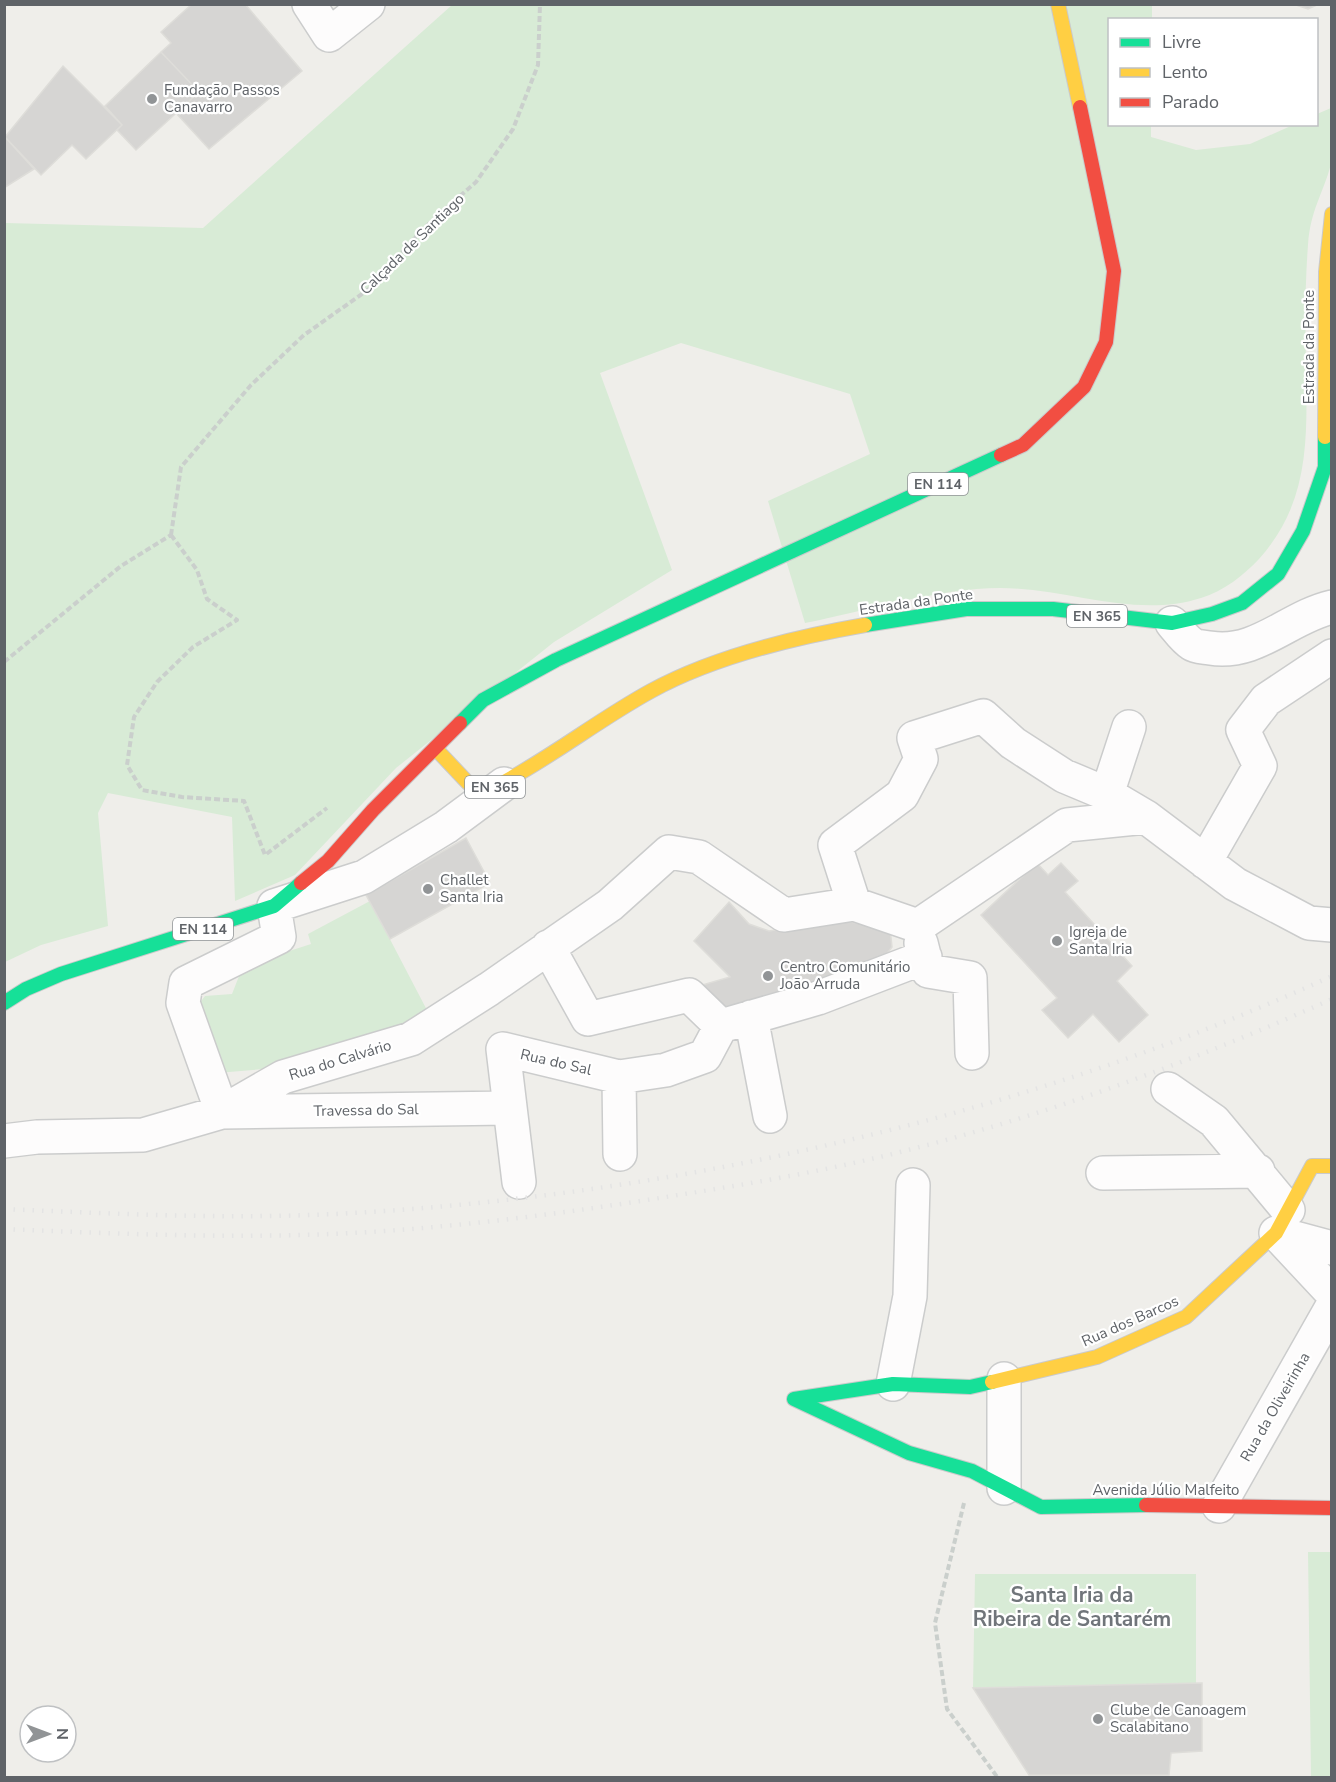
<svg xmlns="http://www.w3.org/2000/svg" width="1336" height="1782" font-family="'Nunito Sans',sans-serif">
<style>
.green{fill:#d8ebd6}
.building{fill:#d6d5d3;stroke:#deddd9;stroke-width:1.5}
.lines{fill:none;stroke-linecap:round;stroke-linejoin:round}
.street-casing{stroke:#cbcccc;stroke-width:36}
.fast-casing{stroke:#cacacb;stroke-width:16}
.slow-casing{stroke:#cacacb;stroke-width:16}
.jam-casing{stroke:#cacacb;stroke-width:16}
.path{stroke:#cacfcc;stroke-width:4;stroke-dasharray:6 3;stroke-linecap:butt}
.street{stroke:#fdfcfc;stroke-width:33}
.fast{stroke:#16e098;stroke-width:14}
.slow{stroke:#ffcf43;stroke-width:14}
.jam{stroke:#f24e42;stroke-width:14}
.rail{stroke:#e4e4e4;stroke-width:4.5;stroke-dasharray:1.5 8;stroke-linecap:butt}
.poi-dot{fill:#919496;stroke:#fff;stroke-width:2}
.labels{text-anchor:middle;stroke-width:4.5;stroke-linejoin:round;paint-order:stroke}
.shield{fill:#fff;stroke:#8f9295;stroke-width:1.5}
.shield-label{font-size:14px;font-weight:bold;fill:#5f6368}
.poi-label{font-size:15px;fill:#5f6368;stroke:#fff;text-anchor:start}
.street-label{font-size:15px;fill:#5f6368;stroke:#fff}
.district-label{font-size:21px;font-weight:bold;fill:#70757a;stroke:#fff}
</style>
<rect width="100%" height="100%" fill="#efeeea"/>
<path class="green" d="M452 5H1152V19L1110 20V124L1151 125V137L1196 150 1250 144 1293 125 1316 124 1317 114 1331 108C1331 125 1335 148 1331 164 1323 194 1310 211 1308 245 1305 284 1305 324 1306 363 1307 436 1311 501 1259 559 1244 575 1224 591 1201 598 1135 619 1067 588 1000 588 939 588 866 611 805 623L768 501 870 454 850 394 681 343 600 373 672 570 554 642 396 768 295 875 235 901 232 817 108 793 98 813 108 926 41 945 5 962V223L203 228Z
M370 901 429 1014 298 1066 217 1073 199 1004 205 996 232 994 243 966 311 944 308 934Z
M1308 1552H1331V1777H1311Z
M975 1574H1196V1684L973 1688Z"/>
<path class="building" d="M192 4H245L302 71 209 149 176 113 199 92 161 52 171 43 161 32Z
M1293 4H1319L1308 9Z
M161 52 199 92 136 150 117 130 122 125 105 106Z
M63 66 122 125 86 159 72 145 41 175 5 137Z
M4 136 34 169 4 188Z
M466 838 490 883 390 939 366 895Z
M1037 863 1048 875 1061 863 1078 881 1065 892 1132 966 1117 981 1148 1015 1119 1042 1093 1014 1068 1038 1042 1010 1057 998 981 915Z
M729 902 749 924 769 931 837 920 890 928 892 947 880 963 773 998 707 1010 699 986 730 977 694 941Z
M1202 1683V1751L1171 1753 1169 1775H1029L973 1688Z"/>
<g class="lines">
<g class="street-casing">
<path id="street" d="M309 4 329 35 368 4
M1172 623C1178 630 1184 639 1192 644 1196 647 1204 647 1210 648 1256 656 1289 617 1332 607
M504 784 446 827 364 877 274 906 279 937 186 983 183 1003 222 1112 509 1108
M1107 794 1129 727
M1205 862 1260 766 1243 730 1266 700 1332 656
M854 904 835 845 902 795 921 759 914 738 983 716 1013 743 1064 776 1107 794 1146 817
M918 926 1067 825 1146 817 1235 884 1309 923 1332 925
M921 943 928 971 970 978 972 1053
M548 947 588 1019 689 995 721 1026
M751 1017 770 1116
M721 1026 818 998 925 957
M619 1077 620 1154
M1168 1089 1214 1121 1288 1210
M4 1141 37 1137 143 1135 222 1112 283 1077 411 1039 489 989 610 905 669 852 699 857 784 915 854 904 918 926
M1103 1173 1258 1171
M519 1182 503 1049 619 1077 666 1070 705 1056 721 1026
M1276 1233 1332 1293
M1276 1233 1332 1248
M1004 1379V1488
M893 1384 910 1296 913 1185
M1219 1506 1332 1307"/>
</g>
<g class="fast-casing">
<path id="fast" d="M865 625 966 609H1053L1172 623 1212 614 1242 603 1278 574 1303 531 1325 467V437
M460 723 483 700 556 660 1001 455
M4 1003 26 989 61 974 274 906 301 883
M992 1382 970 1387 893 1384 794 1399 909 1453 972 1471 1041 1507 1146 1505"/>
</g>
<g class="slow-casing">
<path id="slow" d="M1058 4 1080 107
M1325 437 1326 272 1332 214
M435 748 468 783 491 789C547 761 596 721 651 691 713 657 796 637 865 625
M992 1382 1097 1357 1186 1317 1276 1233 1312 1166H1332"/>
</g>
<g class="jam-casing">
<path id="jam" d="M1001 455 1023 445 1084 387 1106 342 1114 271 1080 107
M301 883 328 861 373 810 460 723
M1146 1505 1332 1508"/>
</g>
<path class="path" d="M171 535 181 467 251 385 304 335 369 289 423 229 476 182 513 129 538 65 540 4
M171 535 197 570 207 599 237 620 193 647 157 682 134 717 127 765 142 790 182 797 244 801 265 855 327 808
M4 662 121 566 171 535
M964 1503 935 1623 947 1709 998 1778"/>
<use href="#street" class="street"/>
<use href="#fast" class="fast"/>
<use href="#slow" class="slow"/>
<use href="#jam" class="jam"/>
<path class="rail" d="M4 1209C121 1214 237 1220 353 1213 683 1194 1030 1114 1332 976
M4 1229C121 1234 237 1239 353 1233 460 1227 567 1213 672 1196 748 1184 825 1171 900 1152 1045 1116 1196 1060 1332 999"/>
</g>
<g class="poi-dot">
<circle cx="152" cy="99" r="6"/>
<circle cx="428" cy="889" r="6"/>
<circle cx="1057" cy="941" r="6"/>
<circle cx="768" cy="976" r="6"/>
<circle cx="1098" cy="1719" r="6"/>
</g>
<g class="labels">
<g class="shield">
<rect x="908" y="473" width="60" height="22" rx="4.5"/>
<rect x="1067" y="605" width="60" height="22" rx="4.5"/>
<rect x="465" y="776" width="60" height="22" rx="4.5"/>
<rect x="173" y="918" width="60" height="22" rx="4.5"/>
</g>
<g class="shield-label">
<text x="938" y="489">EN 114</text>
<text x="1097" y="621">EN 365</text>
<text x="495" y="792">EN 365</text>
<text x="203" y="934">EN 114</text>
</g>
<g class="poi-label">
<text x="164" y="95">Fundação Passos<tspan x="164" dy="17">Canavarro</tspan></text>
<text x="440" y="885">Challet<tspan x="440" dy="17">Santa Iria</tspan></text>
<text x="1069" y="937">Igreja de<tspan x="1069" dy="17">Santa Iria</tspan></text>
<text x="780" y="972">Centro Comunitário<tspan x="780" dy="17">João Arruda</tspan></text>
<text x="1110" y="1715">Clube de Canoagem<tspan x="1110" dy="17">Scalabitano</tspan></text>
</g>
<g class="street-label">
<text transform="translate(412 244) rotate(-44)" y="5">Calçada de Santiago</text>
<text transform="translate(1309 347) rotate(-90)" y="5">Estrada da Ponte</text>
<text transform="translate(916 602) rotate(-8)" y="5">Estrada da Ponte</text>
<text transform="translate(340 1060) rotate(-17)" y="5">Rua do Calvário</text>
<text transform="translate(556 1062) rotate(13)" y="5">Rua do Sal</text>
<text transform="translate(366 1110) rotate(-1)" y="5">Travessa do Sal</text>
<text transform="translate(1130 1321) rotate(-24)" y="5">Rua dos Barcos</text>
<text transform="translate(1275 1407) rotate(-60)" y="5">Rua da Oliveirinha</text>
<text x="1166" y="1495">Avenida Júlio Malfeito</text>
</g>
<g class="district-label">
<text x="1072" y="1602">Santa Iria da<tspan x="1072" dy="24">Ribeira de Santarém</tspan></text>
</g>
</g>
<rect width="1336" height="1782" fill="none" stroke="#5f6368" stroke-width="12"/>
<rect x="1108" y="18" width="210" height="108" fill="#ffffff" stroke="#bfc1c3" stroke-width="1.5"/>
<rect x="1120" y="38" width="30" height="9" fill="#16e098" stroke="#bfc1c3" stroke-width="1.5"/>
<text x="1162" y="48" font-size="18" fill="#5f6368">Livre</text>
<rect x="1120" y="68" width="30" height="9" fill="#ffcf43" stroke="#bfc1c3" stroke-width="1.5"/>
<text x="1162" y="78" font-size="18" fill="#5f6368">Lento</text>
<rect x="1120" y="98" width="30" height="9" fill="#f24e42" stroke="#bfc1c3" stroke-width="1.5"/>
<text x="1162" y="108" font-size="18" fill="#5f6368">Parado</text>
<g transform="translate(48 1734) rotate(90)"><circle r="28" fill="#ffffff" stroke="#bfc1c3" stroke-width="1.5"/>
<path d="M0-4.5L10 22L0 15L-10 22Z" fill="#919496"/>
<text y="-9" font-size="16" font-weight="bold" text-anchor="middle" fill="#5f6368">N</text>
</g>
</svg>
